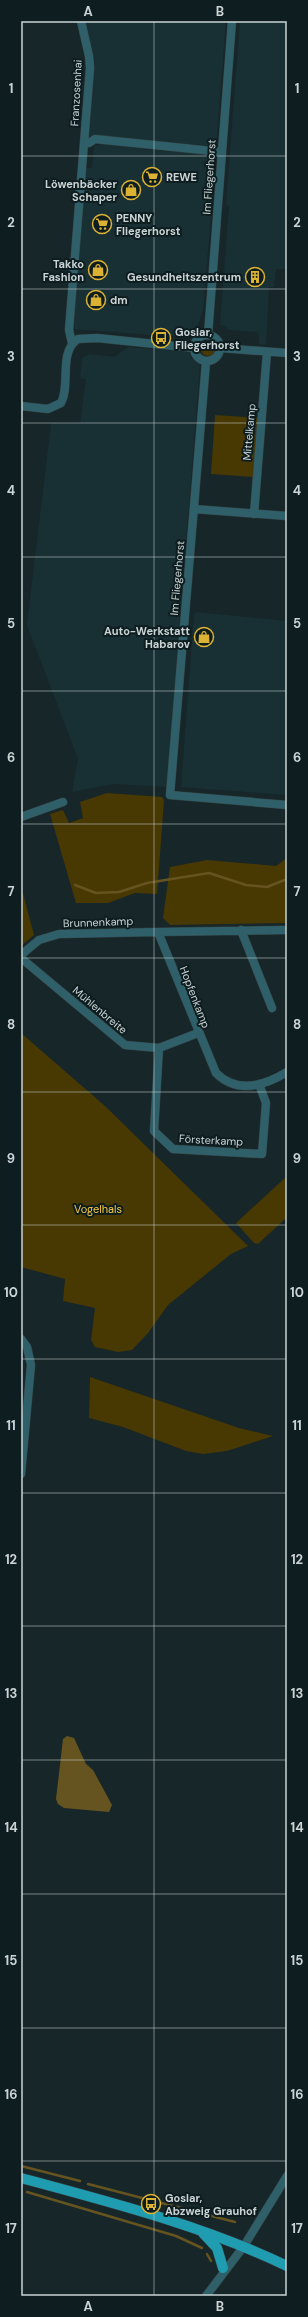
<svg xmlns="http://www.w3.org/2000/svg" width="308" height="2317" font-family="'DM Sans',sans-serif">
<style>
.built{fill:#183034}
.green{fill:#483802}
.water{fill:#665420}
.lines{fill:none;stroke-linecap:round;stroke-linejoin:round}
.stream{stroke:#665420;stroke-width:2.5}
.minor-casing{stroke:#344245;stroke-width:9}
.major-casing{stroke:#344245;stroke-width:11}
.minor{stroke:#2f6069;stroke-width:8}
.major{stroke:#1f9cb0;stroke-width:10}
.grid{fill:none;stroke:#cad3d5;stroke-width:1;stroke-opacity:0.55}
.labels{text-anchor:middle;stroke-width:4;stroke-linejoin:round;paint-order:stroke}
.street-label{font-size:11px;fill:#cad3d5;stroke:#0e1d1f}
.poi-label{font-size:11px;font-weight:bold;fill:#cad3d5;stroke:#0e1d1f;text-anchor:start}
.park-label{font-size:11px;fill:#f6c943;stroke:#0e1d1f}
.neatline{fill:none;stroke:#cad3d5;stroke-width:1.5}
.grid-label{font-size:13px;text-anchor:middle;font-weight:bold;fill:#cad3d5}
</style>
<rect width="100%" height="100%" fill="#172629"/>
<path class="built" d="M84 21H226L216 146 87 137 92 56Z
M240 21H287V269H276L274 287H269L266 345 259 344V336L257 332 229 330 226 326 220 325 229 207 226 205Z
M106 143 141 146V149L216 155 203 310 199 323 191 334 185 336H165L72 329 85 168H92L94 146Z
M128 347 189 352 191 358 200 364 167 787 113 784 72 792 78 759 27 625 51 423H80L86 379 80 378 82 358 89 354 115 357Z
M196 612 287 621V795L181 787 194 614Z"/>
<path class="green" d="M201 349a7 7 0 1 1 14 0a7 7 0 1 1-14 0Z
M215 415 258 418 253 477 211 474Z
M107 793 162 797 164 800 157 894 135 893 108 903H76L50 814 63 810 69 823 83 818 80 802Z
M287 858V923L170 925 163 918 170 867 207 860 276 866Z
M21 886 34 935 21 946Z
M21 1033 105 1106 248 1246 231 1254 168 1305 148 1333 132 1350 118 1352 95 1347 91 1340 95 1308 63 1301 65 1279 21 1267Z
M287 1176V1220L285 1219 258 1244 254 1243 236 1223Z
M90 1377 239 1428 273 1436 227 1451 203 1454 186 1451 123 1427 89 1418Z"/>
<path class="water" d="M67 1736 74 1738 86 1764 93 1770 112 1805 109 1812 64 1808 58 1804 56 1799 63 1739Z"/>
<g class="lines">
<path class="stream" d="M75 885 96 893 119 892 147 883 209 873 246 885 267 887 287 879
M21 2166 80 2181
M88 2184 235 2222
M27 2192 176 2236 202 2248
M207 2254 211 2261"/>
<g class="minor-casing">
<path id="minor" d="M81 21 89 56 90 68 84 143
M194 348a13 13 0 1 1 26 0a13 13 0 1 1-26 0Z
M208 335 232 21
M72 343 69 330 84 143H89L95 139 222 152
M221 348 287 353
M206 362 170 795 287 805
M21 406 48 409 61 403C71 384 58 352 78 339L97 338 194 348
M194 509 287 516
M254 514 267 352
M21 817 63 802
M241 930 272 1008
M287 930 158 932 216 1073C237 1094 264 1086 287 1072
M21 955 39 940 59 934 158 932
M21 958 125 1045 159 1048 198 1033
M159 1048 154 1131 173 1149 262 1154 266 1103 259 1084
M21 1339 27 1347 31 1365 21 1474
M206 2296 244 2246 287 2176"/>
</g>
<g class="major-casing">
<path id="major" d="M21 2178C110 2202 204 2226 287 2266
M203 2233 217 2248 223 2268"/>
</g>
<use href="#minor" class="minor"/>
<use href="#major" class="major"/>
</g>
<path class="grid" d="M154 21V2296M21 156H287M21 289H287M21 423H287M21 557H287M21 691H287M21 824H287M21 958H287M21 1092H287M21 1225H287M21 1359H287M21 1493H287M21 1626H287M21 1760H287M21 1894H287M21 2028H287M21 2161H287"/>
<defs>
<g id="supermarket-ring" transform="scale(1)"><circle r="9.5" fill="#0e1d1f" stroke="#dcb233" stroke-width="1.5"/><path d="M-6-5.5h2.5l.6 2H6L4.5 2H-2.5L-4.4-4H-6ZM-1.5 3.2a1.3 1.3 0 1 0 .1 0ZM3 3.2a1.3 1.3 0 1 0 .1 0Z" fill="#dcb233"/></g>
<g id="shop-ring" transform="scale(1)"><circle r="9.5" fill="#0e1d1f" stroke="#dcb233" stroke-width="1.5"/><path d="M-5-2.5h2.3a2.7 3.5 0 0 1 5.4 0H5L5.5 6h-11ZM-1.5-2.5h3a1.5 2.3 0 0 0-3 0Z" fill="#dcb233"/></g>
<g id="building-ring" transform="scale(1)"><circle r="9.5" fill="#0e1d1f" stroke="#dcb233" stroke-width="1.5"/><path d="M-4-6H4V6H1V3H-1V6H-4ZM-2.5-4.3h1.7v1.8h-1.7ZM.8-4.3h1.7v1.8H.8ZM-2.5-1h1.7V.8h-1.7ZM.8-1h1.7V.8H.8Z" fill="#dcb233"/></g>
<g id="bus-ring" transform="scale(1)"><circle r="9.5" fill="#0e1d1f" stroke="#dcb233" stroke-width="1.5"/><path d="M-5-6H5V4H4V6H2V4H-2V6H-4V4H-5ZM-3.5-4V0h7V-4ZM-3.5 1.2v1.5H-2V1.2ZM2 1.2v1.5H3.5V1.2Z" fill="#dcb233"/></g>
</defs>
<g fill-rule="evenodd">
<use href="#supermarket-ring" x="152" y="177"/>
<use href="#shop-ring" x="131" y="190"/>
<use href="#supermarket-ring" x="102" y="224"/>
<use href="#shop-ring" x="98" y="270"/>
<use href="#building-ring" x="255" y="277"/>
<use href="#shop-ring" x="96" y="300"/>
<use href="#bus-ring" x="161" y="338"/>
<use href="#shop-ring" x="204" y="637"/>
<use href="#bus-ring" x="151" y="2204"/>
</g>
<g class="labels">
<g class="street-label">
<text transform="translate(76 93) rotate(-87)" y="4">Franzosenhai</text>
<text transform="translate(209 177) rotate(-86)" y="4">Im Fliegerhorst</text>
<text transform="translate(249 432) rotate(-85)" y="4">Mittelkamp</text>
<text transform="translate(177 578) rotate(-85)" y="4">Im Fliegerhorst</text>
<text transform="translate(98 922) rotate(-2)" y="4">Brunnenkamp</text>
<text transform="translate(195 997) rotate(69)" y="4">Hopfenkamp</text>
<text transform="translate(100 1010) rotate(40)" y="4">Mühlenbreite</text>
<text transform="translate(211 1140) rotate(3)" y="4">Försterkamp</text>
</g>
<g class="poi-label">
<text x="166" y="181">REWE</text>
<text x="117" y="188" text-anchor="end">Löwenbäcker<tspan x="117" dy="13">Schaper</tspan></text>
<text x="116" y="222">PENNY<tspan x="116" dy="13">Fliegerhorst</tspan></text>
<text x="84" y="268" text-anchor="end">Takko<tspan x="84" dy="13">Fashion</tspan></text>
<text x="241" y="281" text-anchor="end">Gesundheitszentrum</text>
<text x="110" y="304">dm</text>
<text x="175" y="336">Goslar,<tspan x="175" dy="13">Fliegerhorst</tspan></text>
<text x="190" y="635" text-anchor="end">Auto-Werkstatt<tspan x="190" dy="13">Habarov</tspan></text>
<text x="165" y="2202">Goslar,<tspan x="165" dy="13">Abzweig Grauhof</tspan></text>
</g>
<g class="park-label">
<text x="98" y="1213">Vogelhals</text>
</g>
</g>
<rect width="308" height="2317" fill="none" stroke="#0e1d1f" stroke-width="44"/>
<rect x="22" y="22" width="264" height="2273" class="neatline"/>
<g class="grid-label">
<text x="88" y="16">A</text>
<text x="220" y="16">B</text>
<text x="11" y="93">1</text>
<text x="297" y="93">1</text>
<text x="11" y="227">2</text>
<text x="297" y="227">2</text>
<text x="11" y="361">3</text>
<text x="297" y="361">3</text>
<text x="11" y="495">4</text>
<text x="297" y="495">4</text>
<text x="11" y="628">5</text>
<text x="297" y="628">5</text>
<text x="11" y="762">6</text>
<text x="297" y="762">6</text>
<text x="11" y="896">7</text>
<text x="297" y="896">7</text>
<text x="11" y="1029">8</text>
<text x="297" y="1029">8</text>
<text x="11" y="1163">9</text>
<text x="297" y="1163">9</text>
<text x="11" y="1297">10</text>
<text x="297" y="1297">10</text>
<text x="11" y="1430">11</text>
<text x="297" y="1430">11</text>
<text x="11" y="1564">12</text>
<text x="297" y="1564">12</text>
<text x="11" y="1698">13</text>
<text x="297" y="1698">13</text>
<text x="11" y="1832">14</text>
<text x="297" y="1832">14</text>
<text x="11" y="1965">15</text>
<text x="297" y="1965">15</text>
<text x="11" y="2099">16</text>
<text x="297" y="2099">16</text>
<text x="11" y="2233">17</text>
<text x="297" y="2233">17</text>
<text x="88" y="2311">A</text>
<text x="220" y="2311">B</text>
</g>
</svg>
